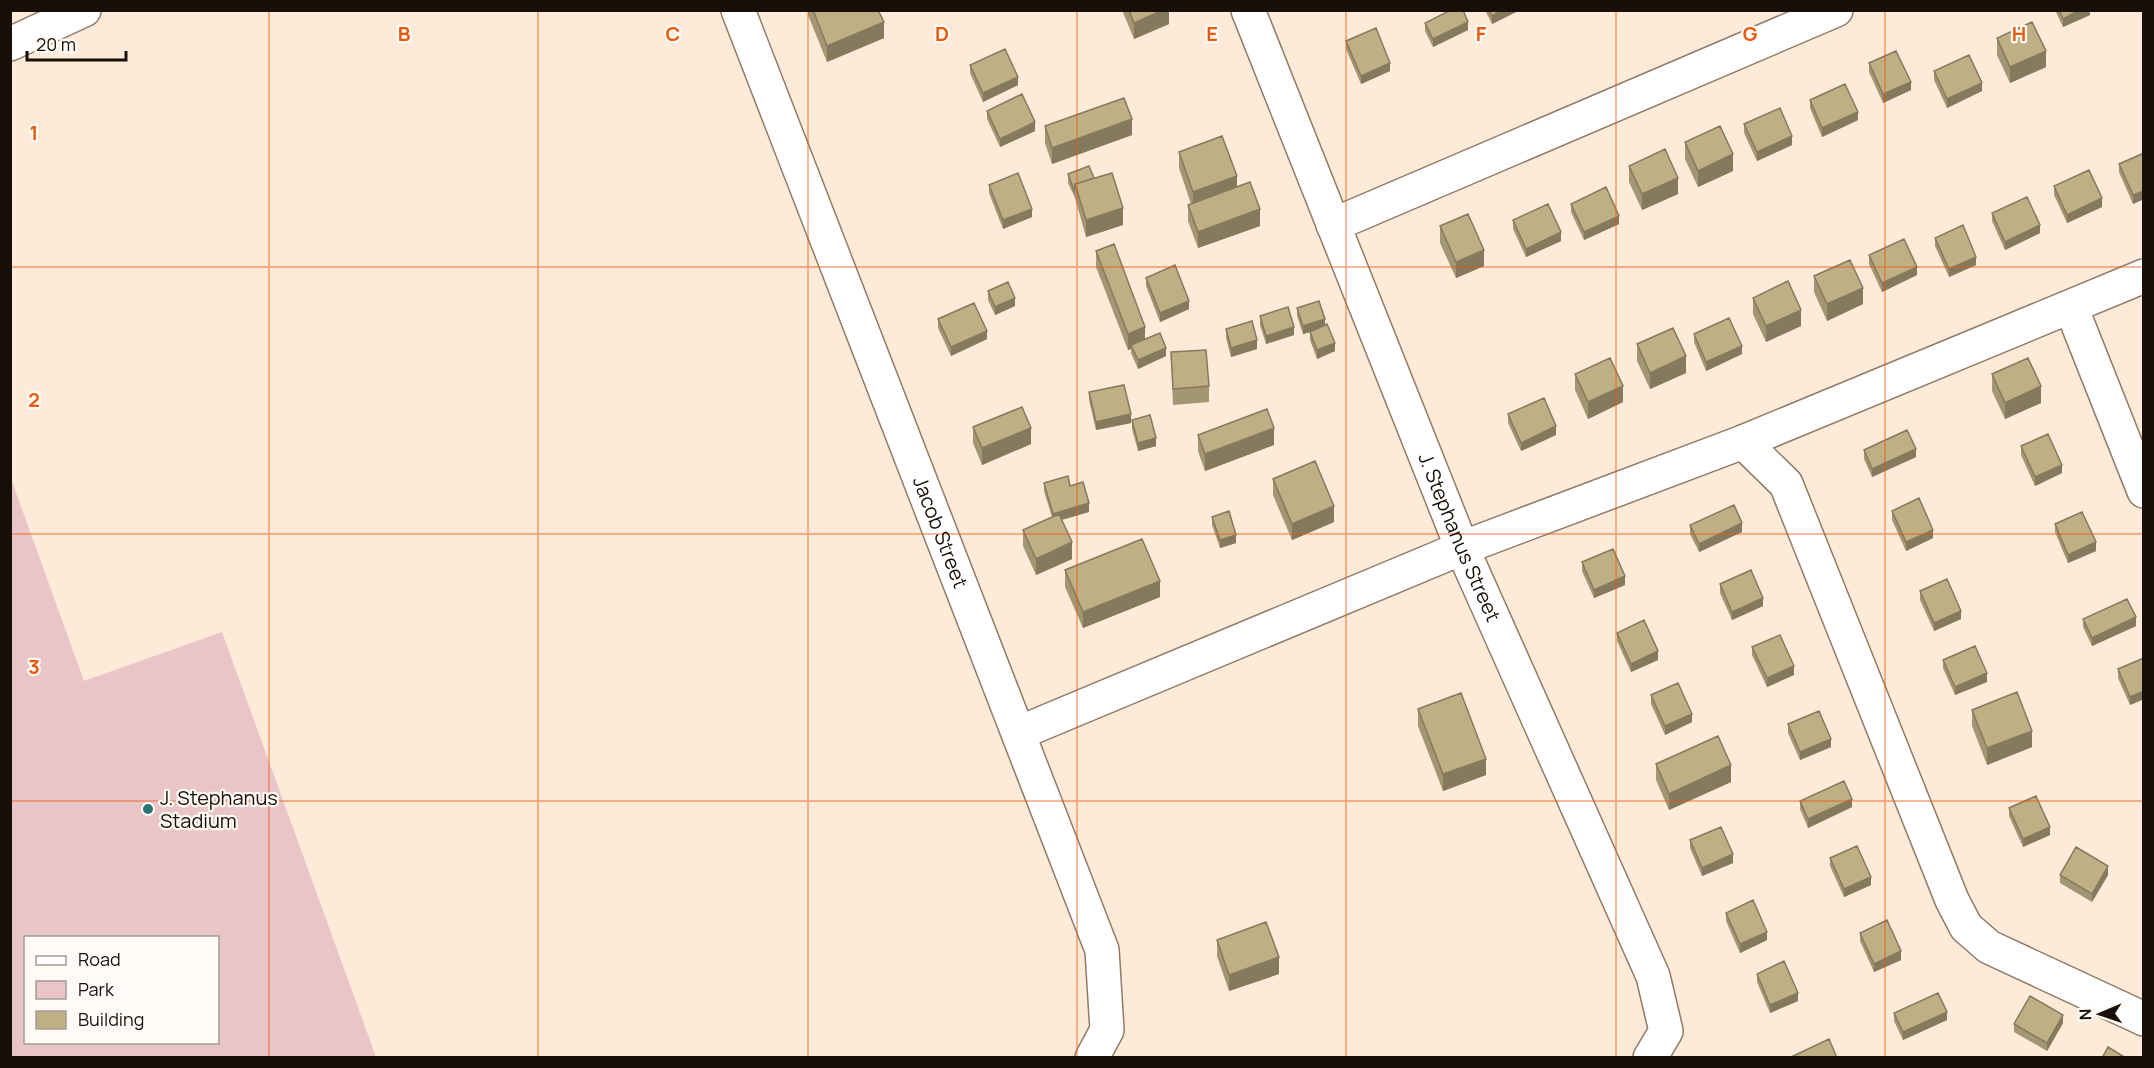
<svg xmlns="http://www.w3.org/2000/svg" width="2154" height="1068" font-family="Manrope,sans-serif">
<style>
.green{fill:#e9c5c7;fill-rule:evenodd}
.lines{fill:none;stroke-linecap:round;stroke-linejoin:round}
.minor-casing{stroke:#917b67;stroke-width:36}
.minor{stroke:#fff;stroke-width:33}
.wall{fill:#a39672}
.shaded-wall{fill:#857a5d}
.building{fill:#beaf85;stroke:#857a5d;stroke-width:1.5}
.grid{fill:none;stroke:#e8590c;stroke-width:1.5;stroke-opacity:0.55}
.poi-dot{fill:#2b7574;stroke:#fffaf5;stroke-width:2}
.labels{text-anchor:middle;stroke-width:4.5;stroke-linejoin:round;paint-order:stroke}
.street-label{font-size:20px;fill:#181008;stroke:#fffaf5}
.poi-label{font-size:20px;fill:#181008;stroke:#fffaf5;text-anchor:start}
.grid-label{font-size:20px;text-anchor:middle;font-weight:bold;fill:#e8590c;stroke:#fffaf5;stroke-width:4.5;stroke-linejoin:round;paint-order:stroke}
</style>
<rect width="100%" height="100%" fill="#feead8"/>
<path class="green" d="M10 476 84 681 222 632 376 1057H11ZM26 938H218V1042H26Z"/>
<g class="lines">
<g class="minor-casing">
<g id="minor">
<path id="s1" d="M738 10 1102 950 1107 1030 1092 1058"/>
<path id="s2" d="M1248 10 1462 548 1653 976 1666 1031 1650 1058"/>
<path d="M10 44 84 10"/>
<path d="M1333 225 1836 10"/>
<path d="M2071 307 2144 491"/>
<path d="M1743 442 1786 484 1952 900 1966 927 1989 947 2144 1019"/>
<path d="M1019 733 1462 548 1743 442 2144 276"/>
</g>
</g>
<use href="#minor" class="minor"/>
</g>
<path class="wall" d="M808 10H878L884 38 827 62 808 15Z
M1122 10H1169V24L1134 39Z
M1485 10H1520L1492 24Z
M2055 10H2090V15L2063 27Z
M1425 23 1468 30 1433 47 1425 31Z
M1997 38 2046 67 2010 83 1997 55Z
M1346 41 1390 71 1361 84 1346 49Z
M1869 63 1911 90 1883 103 1869 72Z
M970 65 1018 85 983 102 970 73Z
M1934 71 1982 91 1947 108 1934 80Z
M1810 100 1858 120 1822 137 1810 108Z
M987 111 1035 131 1000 147 987 119Z
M1744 124 1792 145 1757 161 1744 133Z
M1045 126 1132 135 1052 164 1045 143Z
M1685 142 1733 171 1698 187 1685 159Z
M1179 152 1237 187 1260 226 1198 248 1188 221V205L1191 204 1179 168Z
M2144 153V199L2133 204 2119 172V164Z
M1629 166 1678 194 1642 210 1629 182Z
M1068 174 1094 178 1123 225 1086 237 1075 198 1068 183Z
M989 185 1032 217 1003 229 989 193Z
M2054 186 2102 207 2067 223 2054 195Z
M1571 204 1619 224 1584 240 1571 212Z
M1992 213 2040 233 2005 250 1992 221Z
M1513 220 1561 241 1526 257 1513 229Z
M1440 226 1484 266 1456 278 1440 243Z
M1935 238 1976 265 1949 277 1935 246Z
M1096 251 1145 339 1166 356 1138 369 1131 353V349L1128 350 1096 267Z
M1869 255 1917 275 1882 292 1869 264Z
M1814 276 1863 304 1827 321 1814 292Z
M1146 278 1189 309 1160 322 1146 286Z
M988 291 1015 306 995 315 988 300Z
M1753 298 1801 326 1766 342 1753 314Z
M1297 308 1325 325 1335 351 1317 359 1310 340V332L1303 334 1297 316Z
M1260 316 1294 335 1266 344 1260 325Z
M938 319 987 339 951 356 938 328Z
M1226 329 1257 349 1231 357 1226 338Z
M1694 334 1742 354 1706 371 1694 342Z
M1637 344 1686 373 1650 389 1637 361Z
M1171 352 1209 386V402L1173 405Z
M1575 374 1623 402 1588 419 1575 390Z
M1992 374 2041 403 2005 419 1992 391Z
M1089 392 1131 423 1096 430 1089 400Z
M1508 414 1556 435 1521 451 1508 423Z
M1132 420 1156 446 1138 451 1132 429Z
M973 427 1031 444 982 465 973 443Z
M1198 435 1274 445 1205 471 1198 451Z
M2021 446 2062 473 2035 486 2021 455Z
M1864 450 1916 457 1872 477 1864 459Z
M1273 479 1334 522 1292 540 1273 495Z
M1044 483 1070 486 1089 512 1062 520 1072 559 1036 575 1023 546V530L1052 517 1044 491Z
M1892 511 1933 538 1906 551 1892 520Z
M1212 517 1236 543 1220 548 1212 525Z
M2055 524 2096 551 2068 563 2055 532Z
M1690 525 1742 532 1699 552 1690 534Z
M1582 562 1625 585 1594 598 1582 571Z
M1065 570 1160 597 1083 628 1065 587Z
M1720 584 1763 606 1732 620 1720 593Z
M1920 591 1961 619 1934 631 1920 600Z
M2083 619 2136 626 2092 646 2083 627Z
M1617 633 1658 660 1631 672 1617 641Z
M1752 647 1794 675 1767 687 1752 655Z
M2144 658V699L2130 705 2118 678V669Z
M1943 660 1987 682 1955 695 1943 668Z
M1651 695 1692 722 1665 735 1651 704Z
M1418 709 1486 775 1443 791 1418 726Z
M1972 710 2032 747 1987 765 1972 726Z
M1788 724 1831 747 1800 760 1788 733Z
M1656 764 1731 782 1669 810 1656 780Z
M1800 801 1852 807 1808 828 1800 809Z
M2009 808 2050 835 2023 847 2009 816Z
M1690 840 1733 863 1702 876 1690 848Z
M1830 858 1871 885 1844 897 1830 866Z
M2060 875H2108L2092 902 2060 883Z
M1726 913 1767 940 1740 953 1726 921Z
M2144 927V940L2142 939V930Z
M1860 933 1901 960 1874 972 1860 941Z
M1217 940 1279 974 1229 991 1217 956Z
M1757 974 1798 1001 1770 1013 1757 982Z
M1894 1013 1947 1020 1903 1040 1894 1021Z
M2063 1023 2047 1051 2014 1032V1024Z"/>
<path class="shaded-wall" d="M1163 10H1169V24L1134 39V23Z
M1503 10H1520L1492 24V16Z
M2080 10H2090V15L2063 27V19Z
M884 22V38L827 62V46Z
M1468 22V30L1433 47V39Z
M2046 51V67L2010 83V67Z
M1390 63V71L1361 84V76Z
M1018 77V85L983 102V93Z
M1911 82V90L1883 103V94Z
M1982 83V91L1947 108V99Z
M1858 112V120L1822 137V128Z
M1132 119V135L1052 164V148Z
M1035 122V131L1000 147V139Z
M1792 136V145L1757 161V152Z
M1733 154V171L1698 187V171Z
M1237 176V193L1193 208V192Z
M1678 178V194L1642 210V194Z
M2144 191V199L2133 204V195Z
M2102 198V207L2067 223V215Z
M1123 208V225L1086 237V220Z
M1032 209V217L1003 229V220Z
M1260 209V226L1198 248V232Z
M1619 216V224L1584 240V232Z
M2040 225V233L2005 250V242Z
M1561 232V241L1526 257V249Z
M1484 250V266L1456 278V262Z
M1976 257V265L1949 277V269Z
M1917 267V275L1882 292V283Z
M1863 288V304L1827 321V304Z
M1015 298V306L995 315V307Z
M1189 301V309L1160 322V313Z
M1801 310V326L1766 342V326Z
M1325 319V328L1303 334V326Z
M1145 327V343L1131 345V349L1128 350V334Z
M1294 327V335L1266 344V336Z
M987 331V339L951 356V347Z
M1257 340V349L1231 357V348Z
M1335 343V351L1317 359V350Z
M1742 346V354L1706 371V362Z
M1166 348V356L1138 369V360Z
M1686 356V373L1650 389V373Z
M1623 386V402L1588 419V402Z
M2041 386V403L2005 419V403Z
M1131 414V423L1096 430V422Z
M1556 426V435L1521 451V443Z
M1031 428V444L982 465V448Z
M1274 428V445L1205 471V454Z
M1156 438V446L1138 451V443Z
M1916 449V457L1872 477V469Z
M2062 465V473L2035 486V477Z
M1089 503V512L1053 522V514Z
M1334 506V522L1292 540V524Z
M1742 523V532L1699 552V544Z
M1933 530V538L1906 551V542Z
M1236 535V543L1220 548V540Z
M1072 542V559L1036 575V559Z
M2096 542V551L2068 563V555Z
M1625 576V585L1594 598V590Z
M1160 581V597L1083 628V612Z
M1763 598V606L1732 620V612Z
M1961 611V619L1934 631V623Z
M2136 617V626L2092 646V638Z
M1658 651V660L1631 672V664Z
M1794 666V675L1767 687V678Z
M1987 673V682L1955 695V687Z
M2144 691V699L2130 705V697Z
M1692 714V722L1665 735V726Z
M2032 731V747L1987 765V748Z
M1831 739V747L1800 760V752Z
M1486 759V775L1443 791V774Z
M1731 765V782L1669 810V794Z
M1852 799V807L1808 828V819Z
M2050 827V835L2023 847V839Z
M1733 854V863L1702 876V868Z
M2108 866V875L2092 902V894Z
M1871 877V885L1844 897V889Z
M1767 932V940L1740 953V944Z
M1901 951V960L1874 972V964Z
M1279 957V974L1229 991V975Z
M1798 993V1001L1770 1013V1005Z
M1947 1012V1020L1903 1040V1032Z
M2063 1015V1023L2047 1051V1043Z"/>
<path class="building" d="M813 10H878L884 22 827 46Z
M1129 10H1163L1134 23Z
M1451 10H1463L1468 22 1433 39 1425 23Z
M1489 10H1503L1492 16Z
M2059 10H2080L2063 19Z
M2032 22 2046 51 2010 67 1997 38Z
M1376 28 1390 63 1361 76 1346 41Z
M1005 49 1018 77 983 93 970 65Z
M1896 51 1911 82 1883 94 1869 63Z
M1969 55 1982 83 1947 99 1934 71Z
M1845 84 1858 112 1822 128 1810 100Z
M1022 94 1035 122 1000 139 987 111Z
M1124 98 1132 119 1052 148 1045 126Z
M1780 108 1792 136 1757 152 1744 124Z
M1720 126 1733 154 1698 171 1685 142Z
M1222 136 1237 176 1193 192 1179 152Z
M1665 149 1678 178 1642 194 1629 166Z
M2144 153V191L2133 195 2119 164Z
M1089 166 1094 178 1075 184 1074 190 1068 174Z
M2089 170 2102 198 2067 215 2054 186Z
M1018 173 1032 209 1003 220 989 185Z
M1112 173 1123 208 1086 220 1075 184Z
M1250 182 1260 209 1198 232 1188 205Z
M1606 187 1619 216 1584 232 1571 204Z
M2027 197 2040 225 2005 242 1992 213Z
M1548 204 1561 232 1526 249 1513 220Z
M1468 214 1484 250 1456 262 1440 226Z
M1963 225 1976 257 1949 269 1935 238Z
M1904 239 1917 267 1882 283 1869 255Z
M1114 244 1145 327 1128 334 1096 251Z
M1850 260 1863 288 1827 304 1814 276Z
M1175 265 1189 301 1160 313 1146 278Z
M1788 281 1801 310 1766 326 1753 298Z
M1008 282 1015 298 995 307 988 291Z
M1319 301 1325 319 1303 326 1297 308Z
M974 303 987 331 951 347 938 319Z
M1288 307 1294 327 1266 336 1260 316Z
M1729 318 1742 346 1706 362 1694 334Z
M1252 321 1257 340 1231 348 1226 329Z
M1327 324 1335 343 1317 350 1310 332Z
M1673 328 1686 356 1650 373 1637 344Z
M1160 333 1166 348 1138 360 1131 345Z
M1206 350 1209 386 1173 389 1171 352Z
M1610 358 1623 386 1588 402 1575 374Z
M2028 358 2041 386 2005 403 1992 374Z
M1124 385 1131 414 1096 422 1089 392Z
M1544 398 1556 426 1521 443 1508 414Z
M1022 407 1031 428 982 448 973 427Z
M1267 409 1274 428 1205 454 1198 435Z
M1150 415 1156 438 1138 443 1132 420Z
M1907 430 1916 449 1872 469 1864 450Z
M2048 434 2062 465 2035 477 2021 446Z
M1315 461 1334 506 1292 524 1273 479Z
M1068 476 1070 486 1083 482 1089 503 1053 514 1044 483Z
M1919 498 1933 530 1906 542 1892 511Z
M1734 505 1742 523 1699 544 1690 525Z
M1229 511 1236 535 1220 540 1212 517Z
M2082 512 2096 542 2068 555 2055 524Z
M1059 514 1072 542 1036 559 1023 530Z
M1142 539 1160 581 1083 612 1065 570Z
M1613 549 1625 576 1594 590 1582 562Z
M1751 570 1763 598 1732 612 1720 584Z
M1947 579 1961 611 1934 623 1920 591Z
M2127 599 2136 617 2092 638 2083 619Z
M1644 620 1658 651 1631 664 1617 633Z
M1780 635 1794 666 1767 678 1752 647Z
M1975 646 1987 673 1955 687 1943 660Z
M2144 658V691L2130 697 2118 669Z
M1678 683 1692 714 1665 726 1651 695Z
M2017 692 2032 731 1987 748 1972 710Z
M1461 693 1486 759 1443 774 1418 709Z
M1819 711 1831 739 1800 752 1788 724Z
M1718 736 1731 765 1669 794 1656 764Z
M1844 781 1852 799 1808 819 1800 801Z
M2036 796 2050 827 2023 839 2009 808Z
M1721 827 1733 854 1702 868 1690 840Z
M1857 846 1871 877 1844 889 1830 858Z
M2076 847 2108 866 2092 894 2060 875Z
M1753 900 1767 932 1740 944 1726 913Z
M1887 920 1901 951 1874 964 1860 933Z
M1266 922 1279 957 1229 975 1217 940Z
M1784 961 1798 993 1770 1005 1757 974Z
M1938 993 1947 1012 1903 1032 1894 1013Z
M2030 996 2063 1015 2047 1043 2014 1024Z
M1829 1039 1837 1058H1789Z
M2108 1047 2126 1058H2102Z"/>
<path class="grid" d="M269 10V1058M538 10V1058M808 10V1058M1077 10V1058M1346 10V1058M1616 10V1058M1885 10V1058M10 267H2144M10 534H2144M10 801H2144"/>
<circle class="poi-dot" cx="148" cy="809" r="6"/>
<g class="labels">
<g class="street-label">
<text dy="7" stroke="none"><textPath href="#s1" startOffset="560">Jacob Street</textPath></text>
<text dy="7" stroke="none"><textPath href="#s2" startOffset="568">J. Stephanus Street</textPath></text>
</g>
<g class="poi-label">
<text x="160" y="805">J. Stephanus<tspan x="160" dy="23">Stadium</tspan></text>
</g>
</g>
<g class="grid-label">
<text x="404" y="41">B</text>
<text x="673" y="41">C</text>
<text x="942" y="41">D</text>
<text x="1212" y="41">E</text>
<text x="1481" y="41">F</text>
<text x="1750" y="41">G</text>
<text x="2019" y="41">H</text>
<text x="34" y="140">1</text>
<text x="34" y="407">2</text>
<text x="34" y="674">3</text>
</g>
<rect width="2154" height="1068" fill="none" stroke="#181008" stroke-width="24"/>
<rect x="24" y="936" width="195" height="108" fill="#fffaf5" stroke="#a39c96" stroke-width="1.5"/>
<rect x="36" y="956" width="30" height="9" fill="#ffffff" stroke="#a39c96" stroke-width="1.5"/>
<text x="78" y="966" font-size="18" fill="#181008">Road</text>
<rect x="36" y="981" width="30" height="18" fill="#e9c5c7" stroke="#a39c96" stroke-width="1.5"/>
<text x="78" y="996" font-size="18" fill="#181008">Park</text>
<rect x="36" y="1011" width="30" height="18" fill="#beaf85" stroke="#a39c96" stroke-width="1.5"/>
<text x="78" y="1026" font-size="18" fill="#181008">Building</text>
<g transform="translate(2100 1014) rotate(268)" stroke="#fffaf5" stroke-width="4.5" paint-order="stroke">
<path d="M0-4.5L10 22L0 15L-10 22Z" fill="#181008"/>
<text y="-9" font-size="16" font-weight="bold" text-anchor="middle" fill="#181008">N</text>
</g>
<path d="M27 51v9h99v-9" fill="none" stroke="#181008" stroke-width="3"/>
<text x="36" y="51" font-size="18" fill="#181008" stroke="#fffaf5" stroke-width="4.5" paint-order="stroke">20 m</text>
</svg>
